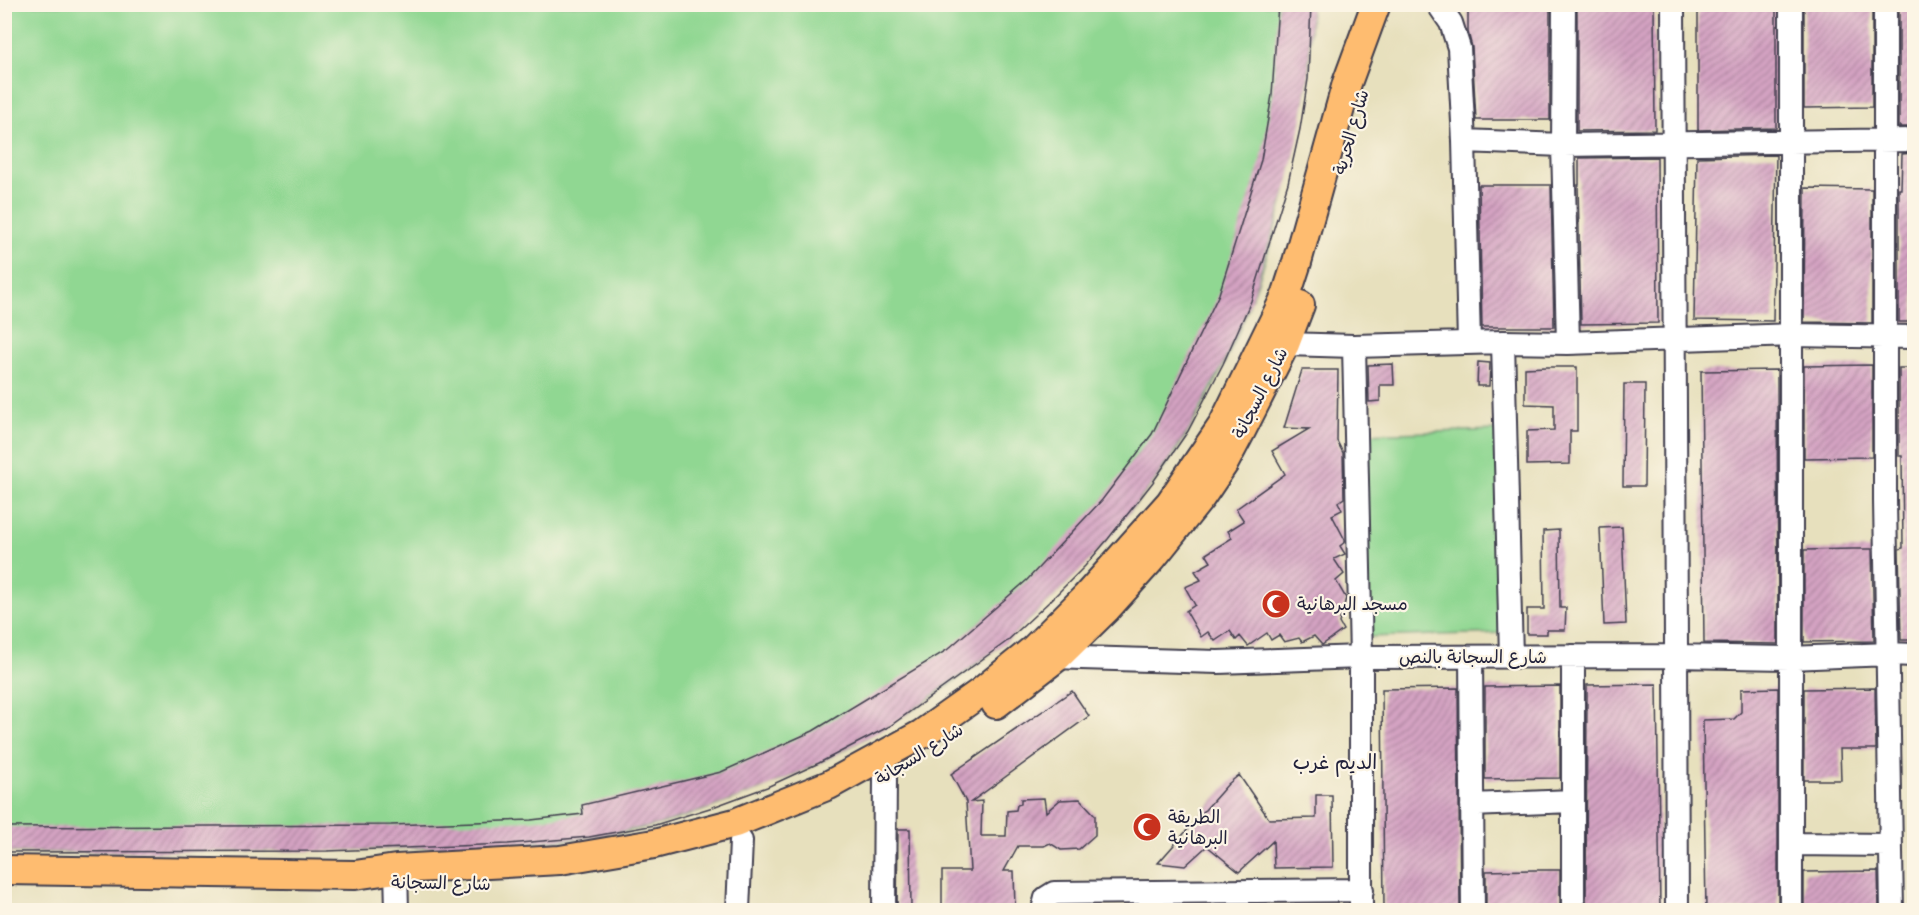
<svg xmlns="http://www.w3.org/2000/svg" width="1919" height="915" font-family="'Balsamiq Sans','Playpen Sans Arabic',sans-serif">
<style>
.pitch{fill:#90d792;stroke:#597c66;stroke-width:1.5}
.building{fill:url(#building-hatch)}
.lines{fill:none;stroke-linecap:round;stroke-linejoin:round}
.minor-casing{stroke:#403e4e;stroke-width:26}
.major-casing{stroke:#403e4e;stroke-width:32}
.minor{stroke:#fff;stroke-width:22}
.major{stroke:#febc70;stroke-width:28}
.labels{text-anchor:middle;stroke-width:4.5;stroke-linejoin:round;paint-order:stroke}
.street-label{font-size:18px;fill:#22223b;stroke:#fcf5e5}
.poi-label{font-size:18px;fill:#22223b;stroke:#fcf5e5;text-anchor:start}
.neighbourhood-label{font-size:20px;fill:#22223b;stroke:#fcf5e5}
</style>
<defs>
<pattern id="building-hatch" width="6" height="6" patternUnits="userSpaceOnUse" patternTransform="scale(1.5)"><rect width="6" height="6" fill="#d4a3c2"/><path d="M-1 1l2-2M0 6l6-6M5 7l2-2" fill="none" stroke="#ac849f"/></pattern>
</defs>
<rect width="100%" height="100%" fill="#fcf5e5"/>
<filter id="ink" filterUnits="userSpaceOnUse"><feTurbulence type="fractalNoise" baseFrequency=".0167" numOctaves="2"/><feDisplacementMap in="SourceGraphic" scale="12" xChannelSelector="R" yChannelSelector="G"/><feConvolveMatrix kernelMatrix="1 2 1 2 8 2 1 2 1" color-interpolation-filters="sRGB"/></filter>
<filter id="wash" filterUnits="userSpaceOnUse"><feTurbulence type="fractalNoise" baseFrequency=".008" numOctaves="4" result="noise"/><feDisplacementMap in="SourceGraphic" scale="24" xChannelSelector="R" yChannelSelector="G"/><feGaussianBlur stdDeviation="1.35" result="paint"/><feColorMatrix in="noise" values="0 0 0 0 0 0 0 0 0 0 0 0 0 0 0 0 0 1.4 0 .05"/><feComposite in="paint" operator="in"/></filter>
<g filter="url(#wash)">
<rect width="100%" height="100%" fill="#e7e0bd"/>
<path class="pitch" d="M5 5H1311C1310 28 1310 52 1308 76 1306 96 1300 117 1297 137 1277 239 1242 341 1189 430 1171 461 1148 489 1126 516 1023 645 895 738 740 797 713 807 684 818 656 825 577 845 496 845 416 848 332 851 249 851 165 851 112 851 58 853 5 852Z
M1502 430 1507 633 1367 637 1361 434Z"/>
<g id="blocks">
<path class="building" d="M1278 4H1311L1308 79 1300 129 1288 183 1251 301 1223 364 1188 431 1153 482 1108 539 1085 566 1050 601 1006 642 890 726 819 763 767 787 713 807 655 825 589 837 508 844 327 851 4 852V827L391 825 531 820 583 814 582 805 721 772 813 731 947 650 1027 580 1102 500 1152 434 1219 294 1261 160 1272 95Z
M1468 4H1550V120H1476L1472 47 1468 32Z
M1577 4H1654L1655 130 1577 131Z
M1698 4H1776V128L1698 130Z
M1804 4H1872V107L1804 108Z
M1899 4H1914V127H1899Z
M1914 153V322H1899V189H1901L1902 154Z
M1776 155 1773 321 1694 320 1697 157Z
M1657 157 1658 323 1581 324 1578 185H1579V158Z
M1479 185H1551L1554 327H1482Z
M1805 188 1872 189V323L1804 322Z
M1478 362 1490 363 1489 386H1477Z
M1393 364 1394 385H1380V401L1369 402 1368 365Z
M1872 365V457L1804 458V366Z
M1546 367H1577V431H1570V464L1527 465V431L1554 430V405L1525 404V368Z
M1899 368H1914V640H1901L1899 549 1903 548 1902 456H1899Z
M1302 370H1338L1337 441 1343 453 1344 498 1338 502 1342 510 1332 515 1345 540V542L1340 546 1345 554 1334 559 1344 574 1336 581 1346 598 1339 623 1343 630 1322 645 1314 636 1302 642 1299 638 1284 642 1279 635 1271 640 1267 633 1248 646 1240 636 1236 640 1230 631 1215 641 1208 632 1201 637 1186 611 1195 605 1185 587 1201 580 1195 571 1211 562 1206 554 1232 538 1228 531 1244 521 1236 509 1285 474 1272 451 1309 429 1284 428Z
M1777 370 1778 644 1704 643 1701 371Z
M1624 384H1645L1644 486H1623Z
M1622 527 1626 624 1604 625 1600 528Z
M1559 530 1560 608H1566L1565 630H1547V634H1527V609H1544L1543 531Z
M1853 549H1872L1874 641 1804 642V550Z
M1657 684 1660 910H1586L1587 685Z
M1560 686V778L1485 779V687Z
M1458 688 1460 910H1384L1382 689Z
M1778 688V910H1706L1703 720 1734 719 1741 712V689Z
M1875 688 1876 749H1840L1841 780H1804V689Z
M1072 691 1089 716 971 802 982 801 981 836H1006L1007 811 1016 810 1017 805 1021 804V799L1044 798 1046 812 1060 800 1080 799 1095 815V835L1079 849 1061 850 1050 843 1044 846H1018L1004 871H1014L1015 910H942V871H970L966 802 951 774Z
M1239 775 1269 819 1316 818V795H1332L1333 867 1274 868 1273 841 1239 872 1207 846 1185 866 1158 863 1228 784Z
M898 829H910L911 910H897Z
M1535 870H1560V910H1486V871Z
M1878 871 1879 910H1804V872Z"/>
</g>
</g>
<g filter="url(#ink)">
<use href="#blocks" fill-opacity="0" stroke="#403e4e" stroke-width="1.5"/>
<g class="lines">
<g class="minor-casing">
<path id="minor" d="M1438 4 1451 23 1459 48 1464 141 1469 343
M1564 4 1563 145 1568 343
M1673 4C1677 306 1674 608 1677 910
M1791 4V910
M1885 4V501L1892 910
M1464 141 1563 145 1914 140
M1503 342 1511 657
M1285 344 1354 346 1503 342 1568 343 1791 335 1914 337
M1354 346 1361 657V910
M1046 654 1057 657 1081 658 1218 662 1361 657 1674 656 1790 658 1889 654 1914 655
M1471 657 1473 910
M1472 805 1572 801
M1791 844 1891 845
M396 869 397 910
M738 910 741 841
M884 910 885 777
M1043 910 1046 898 1054 893 1362 890
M1573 910V656"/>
</g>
<g class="major-casing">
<path id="major" d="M996 704 1057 657 1107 608 1152 558 1201 497 1224 463 1241 431 1285 344 1300 305
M4 870 355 875 396 869 560 860 654 844 735 823 829 785 922 734 981 692 1033 650 1086 597 1170 503 1223 425 1286 296 1297 262 1347 83 1376 4"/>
</g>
<use href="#minor" class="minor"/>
<use href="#major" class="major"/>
</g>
</g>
<defs>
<g id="mosque-disc" transform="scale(1.5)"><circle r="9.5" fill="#c8321e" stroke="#fcf5e5"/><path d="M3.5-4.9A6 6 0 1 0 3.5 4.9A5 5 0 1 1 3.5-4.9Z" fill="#fff"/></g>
</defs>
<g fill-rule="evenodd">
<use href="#mosque-disc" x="1276" y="604"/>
<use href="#mosque-disc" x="1147" y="827"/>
</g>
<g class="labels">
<g class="street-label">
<text transform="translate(1351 132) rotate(-74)" y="6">شارع الحرية</text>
<text transform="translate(1260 393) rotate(-63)" y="6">شارع السجانة</text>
<text x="1473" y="663">شارع السجانة بالنص</text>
<text transform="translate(919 754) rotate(-32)" y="6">شارع السجانة</text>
<text transform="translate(441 883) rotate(1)" y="6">شارع السجانة</text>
</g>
<g class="poi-label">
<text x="1297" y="610">مسجد البرهانية</text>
<text x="1168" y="823">الطريقة<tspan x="1168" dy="21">البرهانية</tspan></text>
</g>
<g class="neighbourhood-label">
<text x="1335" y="769">الديم غرب</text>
</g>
</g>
<rect width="1919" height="915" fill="none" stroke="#fcf5e5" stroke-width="24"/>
</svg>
